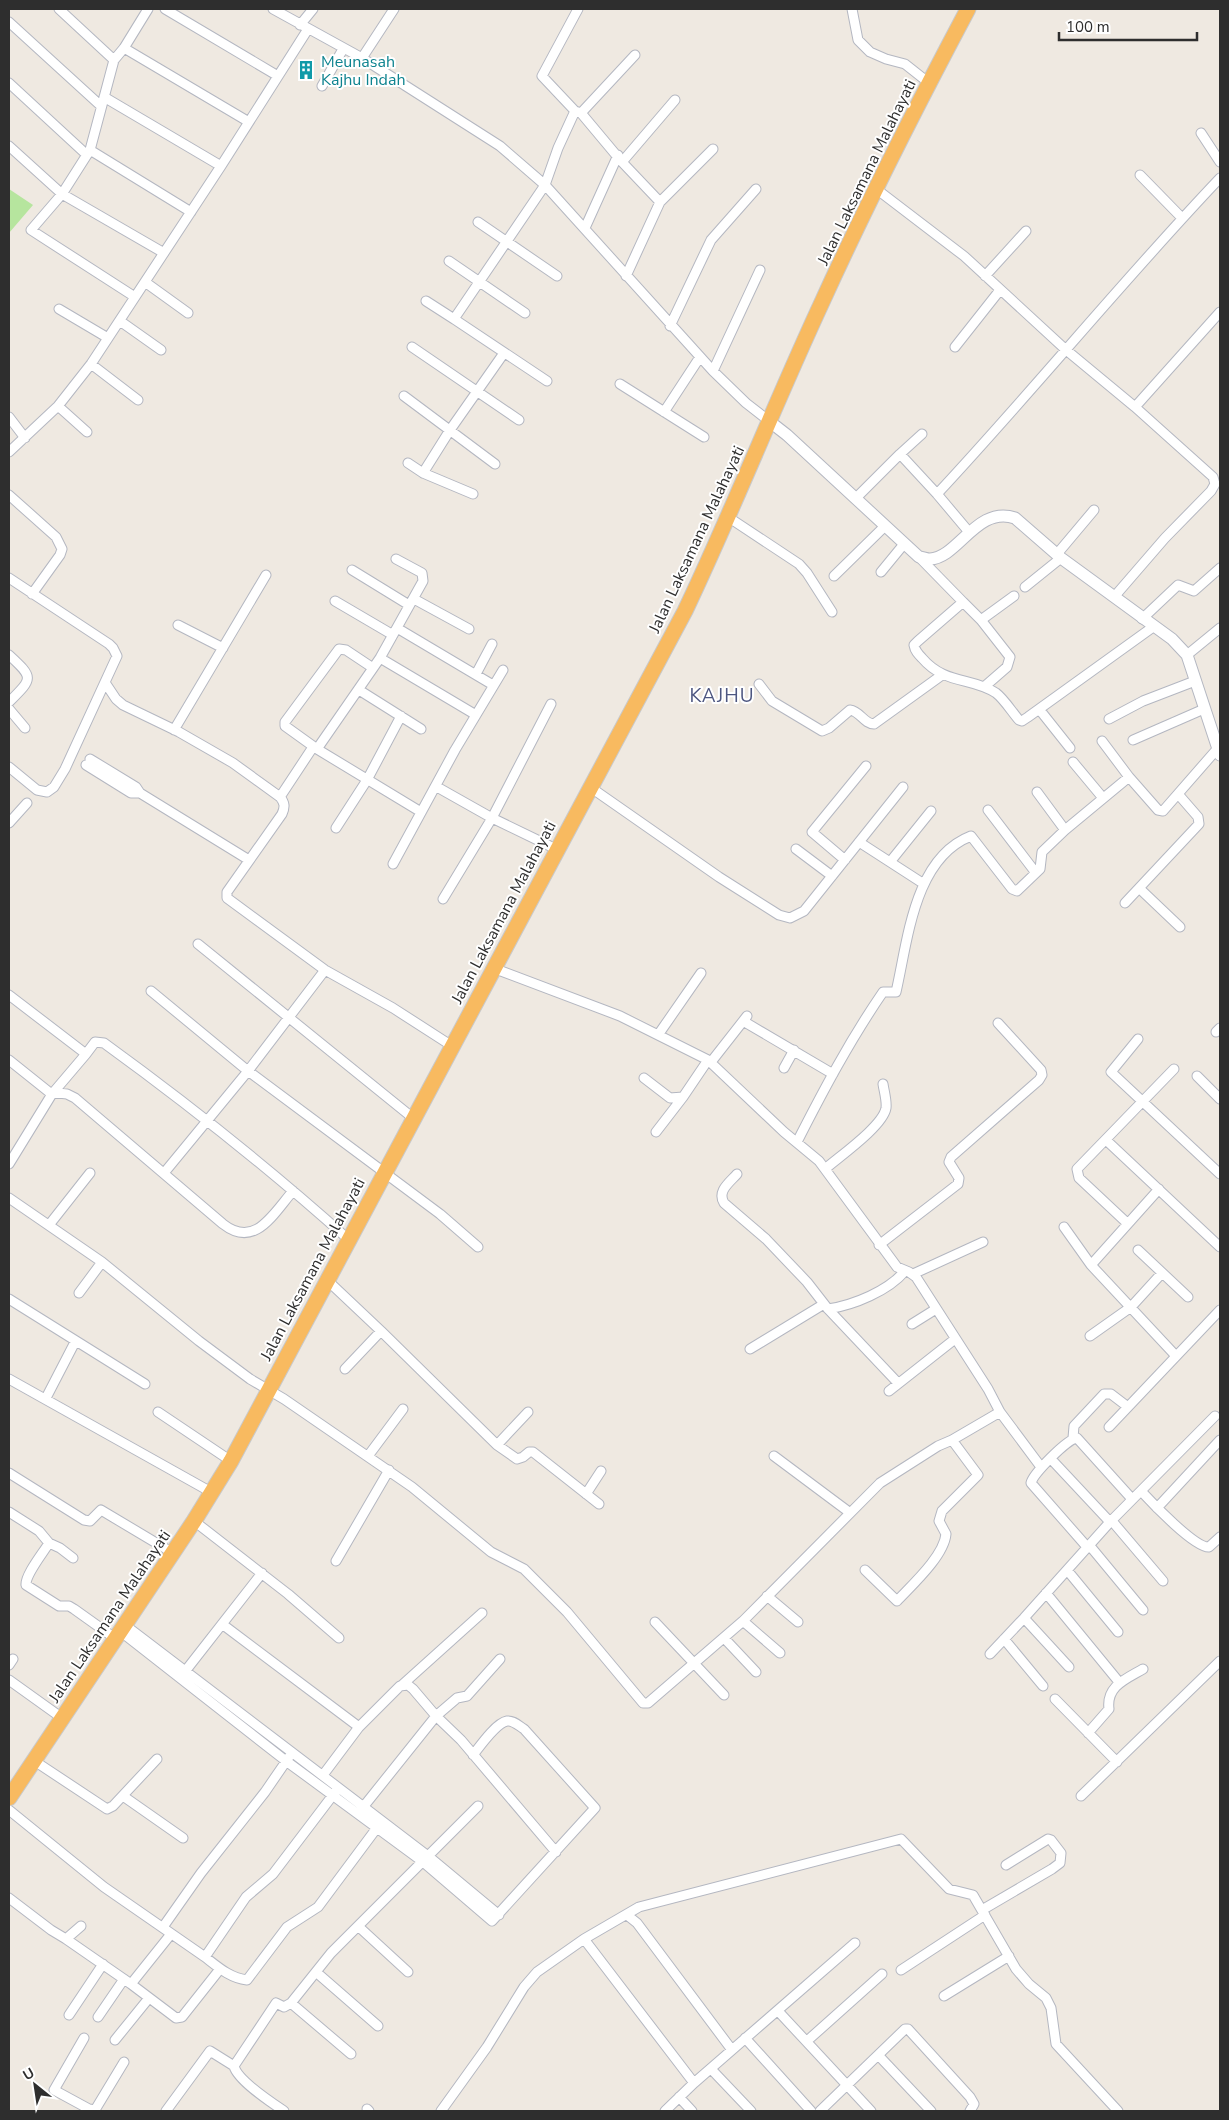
<svg xmlns="http://www.w3.org/2000/svg" width="1229" height="2120" font-family="'Nunito Sans',sans-serif">
<style>
.green{fill:#b6e59e}
.lines{fill:none;stroke-linecap:round;stroke-linejoin:round}
.minor-casing{stroke:#b4b7c1;stroke-width:11}
.tertiary-casing{stroke:#b4b7c1;stroke-width:13}
.trunk-casing{stroke:#c9c9c9;stroke-width:17}
.minor{stroke:#fff;stroke-width:9}
.tertiary{stroke:#fff;stroke-width:11}
.trunk{stroke:#f8ba60;stroke-width:15}
.labels{text-anchor:middle;stroke-width:4;stroke-linejoin:round;paint-order:stroke}
.culture-label{font-size:16px;fill:#0d838f;stroke:#fff;text-anchor:start}
.street-label{font-size:16px;fill:#2e2e2e;stroke:#fff}
.quarter-label{font-size:19px;letter-spacing:1px;fill:#4d5680;stroke:#fff}
</style>
<rect width="100%" height="100%" fill="#efe9e1"/>
<path class="green" d="M9 189 33 205 9 233Z"/>
<g class="lines">
<g class="minor-casing">
<path id="minor" d="M59 9 114 60
M165 9 278 76
M273 9 362 58 500 146 545 185 713 371 746 403 769 421
M578 9 542 76 575 111 581 113 622 162 660 202
M852 9 858 40 870 52 886 59 905 64 929 83
M9 22 101 106
M300 25 313 9
M124 48 249 122
M362 58 394 9
M9 83 87 155
M322 86 343 49
M104 97 221 166
M581 113 635 55
M1201 133 1220 162
M9 146 62 194 164 253
M90 150 191 212
M622 162 675 100
M1140 175 1182 218
M875 188 964 256 1065 349 1135 407 1213 477 1215 484 1211 491 1165 538 1114 597
M478 222 557 276
M585 228 618 155
M449 261 525 313
M626 276 660 202 713 149
M985 276 1026 231
M145 282 188 313
M135 297 31 230 62 194 90 150 114 60 124 48 148 9
M426 301 454 319
M59 309 108 338
M120 321 161 350
M670 326 711 240 756 189
M412 347 519 420
M955 347 1000 290
M91 364 138 400
M713 371 760 270
M547 381 454 319 545 185 558 148 575 111
M620 384 704 437
M404 396 495 464
M58 406 87 432
M1135 407 1220 312
M664 412 700 357
M9 417 25 438
M9 452 58 406 91 364 221 166 308 29
M900 454 922 434
M408 463 423 473 473 494
M423 473 450 430 504 353
M937 494C1034 390 1123 280 1220 178
M9 495 56 537 62 549 60 555 32 594
M856 498 900 454 937 494 969 532
M728 517 799 564 807 573 832 612
M1057 554 1094 510
M919 557 963 602
M352 570 409 605
M881 572 904 544
M834 576 884 527
M9 578 109 644 113 648 117 656 65 769 54 787 47 792 37 790 9 767
M1025 587 1061 558
M414 599 469 629
M335 601 393 635
M1142 619 1178 585 1194 591 1220 568
M981 620 1014 596
M178 625 223 648
M397 628 493 685
M9 655C34 678 33 678 9 702
M1187 655 1220 628
M380 658 476 715
M373 668 346 650 339 649 285 722V726L317 749 421 812
M476 674 492 644
M106 684 116 699 123 705 179 732 233 763 280 797C285 803 285 807 282 814L227 892V898L325 970 393 1008 452 1046
M759 684 772 701 822 731 829 728 850 710C860 711 864 724 874 724L942 675
M984 687 1007 667 1010 657 981 620 963 602 918 641 914 645C915 651 918 654 922 658 945 685 972 677 996 693 1004 699 1012 712 1019 720L1022 721 1028 717 1153 627
M359 690 421 729
M9 709 25 728
M1039 709 1070 748
M1109 719 1143 701 1195 681
M174 730 266 575
M1133 740 1204 709
M1102 741 1129 777
M317 749 380 658 423 581 422 573 396 559
M90 759 136 787 140 793
M1073 762 1103 798
M86 765 131 793H140L249 860
M437 787 492 818 556 849
M590 787 719 877 779 915 790 918 804 911 903 787
M1037 792 1065 830
M280 797 313 747
M988 810 1036 873
M9 823 27 803
M336 828 367 780 401 716
M859 842 924 884
M796 849 832 876
M845 860 812 832 866 766
M890 862 931 811
M393 864 455 750 503 670
M1139 888 1180 927
M443 899 492 818 551 704
M1125 903 1199 824 1198 817 1178 794
M198 944 413 1118
M493 968 620 1016 708 1060 784 1132 819 1161 897 1267 909 1272 916 1277 988 1389 1000 1412 1041 1467
M151 991 248 1071 440 1214 478 1247
M9 995 86 1054 52 1094 9 1164
M743 1021 833 1074
M1216 1032 1220 1028
M658 1035 701 973
M1138 1039 1111 1072 1220 1174
M86 1054 95 1042 104 1043C188 1104 270 1169 348 1239
M9 1060 49 1092 67 1094 75 1098 223 1224C255 1249 273 1214 293 1191
M711 1062 747 1016
M784 1068 794 1050
M1197 1076 1220 1099
M644 1078 670 1098 683 1097
M656 1132 683 1097 708 1060
M1106 1140 1220 1247
M797 1142C823 1091 850 1040 883 992H896C908 940 914 858 971 836L1012 889 1017 891 1040 869 1042 852 1065 830 1129 777 1158 810 1163 811 1218 748
M825 1169C840 1156 883 1126 886 1108 887 1101 884 1091 883 1084
M164 1173 248 1071 325 970
M737 1174C729 1183 717 1191 724 1203L766 1239 807 1282 828 1309 898 1383
M9 1198 102 1262 199 1341 250 1379 284 1399 412 1487 491 1552 524 1569 567 1612 643 1703H648L743 1621 880 1483 938 1446 952 1440 1000 1412
M1127 1223 1079 1178 1077 1169 1174 1069
M49 1225 90 1173
M1064 1227 1091 1265 1176 1356
M879 1245 958 1184 959 1178 949 1162 951 1157 1039 1080 1042 1075 1041 1070 998 1023
M1138 1250 1188 1297
M1091 1265 1159 1189
M913 1274 983 1242
M327 1280 381 1331 345 1369
M79 1293 102 1262
M9 1299 145 1384
M828 1309C854 1305 888 1291 905 1271
M912 1324 936 1309
M381 1331 497 1445 517 1459 523 1457 529 1452H533L599 1504
M1090 1336 1131 1307 1162 1273
M750 1349 824 1304
M9 1379 211 1492
M889 1391 955 1339
M46 1398 75 1342
M158 1412 231 1461
M1109 1427 1220 1310
M1073 1438 1074 1426 1104 1394H1111L1128 1407
M497 1445 528 1412
M368 1456 403 1409
M774 1456 849 1512
M1051 1459 1110 1522
M9 1473 84 1520 90 1521 101 1510 173 1553
M1141 1491C1152 1503 1195 1548 1209 1547L1220 1537
M586 1494 601 1471
M1157 1508 1220 1440
M9 1512 39 1531 49 1543 60 1548 73 1558
M194 1521 288 1594 339 1638
M1112 1521 1163 1581
M49 1543C43 1553 25 1575 26 1585L59 1606H69L74 1609 116 1639
M1090 1546 1143 1610
M1088 1548 1031 1483C1033 1474 1067 1439 1077 1438L1132 1499
M336 1561 389 1470
M865 1570 897 1601C912 1585 944 1556 946 1534L939 1521 942 1511 978 1475 952 1440
M1067 1570 1118 1632
M1046 1593 1119 1682
M767 1596 798 1622
M1024 1618 1069 1667
M743 1621 780 1653
M655 1622 724 1695
M222 1624 359 1727
M125 1625 428 1856 499 1915
M120 1631 286 1761 422 1861 492 1921 595 1808 524 1729C519 1726 513 1720 507 1721 496 1723 480 1746 473 1755
M724 1638 756 1672
M1004 1639 1043 1686
M990 1654 1024 1618 1110 1522 1215 1416
M9 1665 13 1659
M183 1674 262 1573
M9 1680 62 1718
M402 1685 482 1613
M1055 1699 1117 1762
M1088 1733 1109 1709C1106 1686 1126 1679 1143 1669
M33 1760 107 1809 113 1806 157 1759
M323 1775 359 1727 400 1686 408 1685 413 1689 436 1716 461 1740 556 1852
M123 1796 183 1838
M1081 1796 1220 1661
M9 1810 104 1887 205 1957C218 1967 230 1978 247 1980L287 1927 318 1907 382 1821
M360 1811 436 1716 457 1698 467 1696 500 1659
M9 1898 51 1930 66 1939 81 1926
M982 1910 1052 1869 1060 1863 1061 1853 1051 1840 1048 1839 1006 1865
M627 1915 637 1923 732 2050
M163 1927 201 1873 265 1792 289 1757
M359 1927 408 1972
M66 1939 131 1984 176 2018 182 2017 220 1969
M584 1939 694 2083
M205 1957 246 1897 273 1874 336 1791
M901 1970 985 1915
M316 1972 378 2026
M131 1984 171 1934
M944 1996 1009 1956
M291 2003 351 2054
M778 2011 871 2111
M69 2015 103 1964
M98 2017 124 1979
M84 2038 54 2090 89 2109 88 2111
M745 2038 811 2111
M115 2040 149 1998
M807 2041 882 1974
M879 2056 931 2111
M711 2069 751 2111
M679 2097 692 2111
M89 2109 95 2110 124 2062
M367 2109 369 2111
M166 2111 210 2051 234 2066
M284 2111C272 2103 237 2080 234 2066L276 2003 284 2007 291 2003 331 1953 478 1806
M441 2111 487 2047 524 1987 537 1972 584 1939 639 1907 901 1839 949 1889 973 1895 1016 1969 1029 1984 1046 1998 1051 2008 1056 2044 1118 2111
M665 2111 694 2083 855 1943
M820 2111 905 2029H908L970 2097 974 2104 970 2111"/>
</g>
<g class="tertiary-casing">
<path id="tertiary" d="M769 421 787 435 919 557C922 557 927 559 930 559 958 558 977 505 1015 518L1061 558 1172 639 1187 655 1220 755"/>
</g>
<g class="trunk-casing">
<path id="trunk" d="M9 1798 194 1521 231 1461 685 611C734 508 775 403 823 300 868 201 917 105 968 9"/>
</g>
<use href="#minor" class="minor"/>
<use href="#tertiary" class="tertiary"/>
<use href="#trunk" class="trunk"/>
</g>
<defs>
<g id="building-bare" transform="scale(1.5)"><path d="M-4-6H4V6H1V3H-1V6H-4ZM-2.5-4.3h1.7v1.8h-1.7ZM.8-4.3h1.7v1.8H.8ZM-2.5-1h1.7V.8h-1.7ZM.8-1h1.7V.8H.8Z" fill="#0f9aa8" stroke="#fff" stroke-width="2.5" paint-order="stroke"/></g>
</defs>
<g fill-rule="evenodd">
<use href="#building-bare" x="306" y="70"/>
</g>
<g class="labels">
<g class="culture-label">
<text x="321" y="67">Meunasah<tspan x="321" dy="18">Kajhu Indah</tspan></text>
</g>
<g class="street-label">
<text transform="translate(866 172) rotate(-64)" y="6">Jalan Laksamana Malahayati</text>
<text transform="translate(696 539) rotate(-65)" y="6">Jalan Laksamana Malahayati</text>
<text transform="translate(503 912) rotate(-62)" y="6">Jalan Laksamana Malahayati</text>
<text transform="translate(312 1269) rotate(-62)" y="6">Jalan Laksamana Malahayati</text>
<text transform="translate(109 1616) rotate(-56)" y="6">Jalan Laksamana Malahayati</text>
</g>
<g class="quarter-label">
<text x="722" y="702">KAJHU</text>
</g>
</g>
<rect width="1229" height="2120" fill="none" stroke="#2e2e2e" stroke-width="20"/>
<g transform="translate(35 2085) rotate(330)" stroke="#ffffff" stroke-width="4" paint-order="stroke">
<path d="M0-4L9 19L0 12L-9 19Z" fill="#2e2e2e"/>
<text y="-8" font-size="14" font-weight="bold" text-anchor="middle" fill="#2e2e2e">U</text>
</g>
<path d="M1059 32v8h138v-8" fill="none" stroke="#2e2e2e" stroke-width="2.5"/>
<text x="1066" y="32" font-size="15" fill="#2e2e2e" stroke="#ffffff" stroke-width="4" paint-order="stroke">100 m</text>
</svg>
